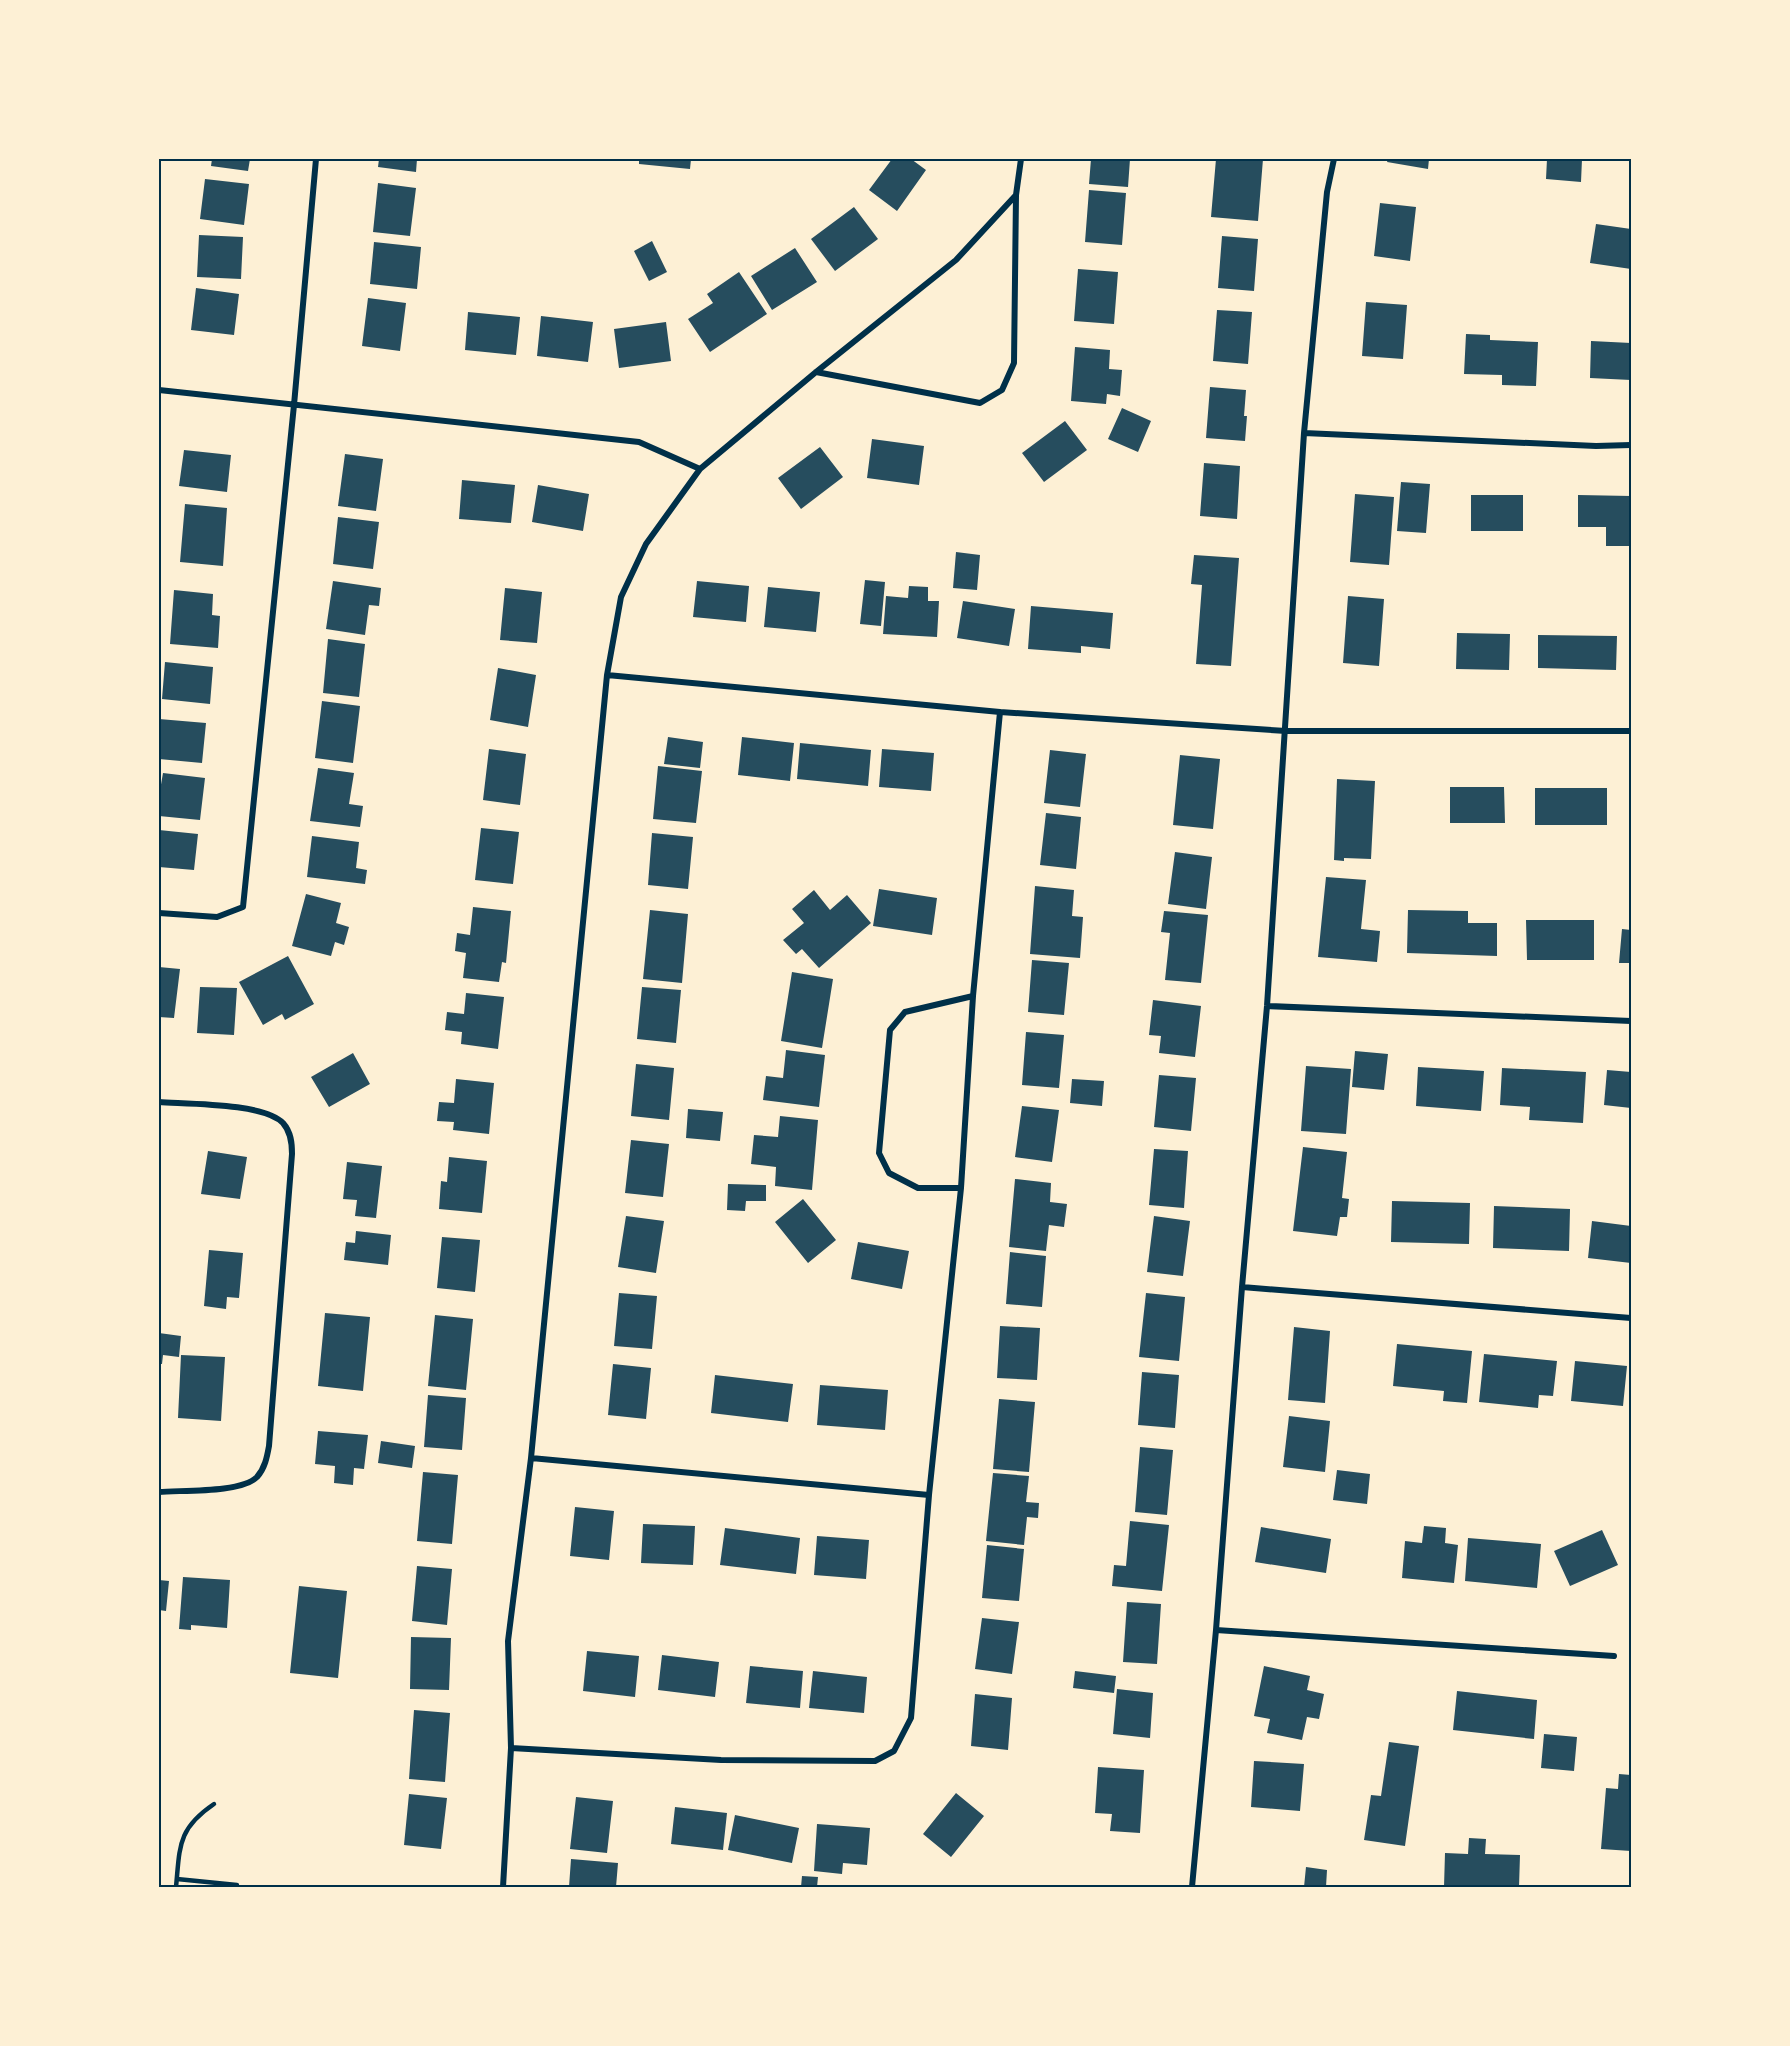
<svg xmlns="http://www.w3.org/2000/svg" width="1790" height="2046" font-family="Quicksand,sans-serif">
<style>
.building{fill:#264d5e}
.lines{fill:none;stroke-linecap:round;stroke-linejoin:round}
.service{stroke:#003049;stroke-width:4.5}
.minor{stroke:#003049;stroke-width:6}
.neatline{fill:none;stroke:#003049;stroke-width:2}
</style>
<rect width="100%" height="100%" fill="#fdf0d5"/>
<path class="building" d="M212 159H250L248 171 211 166Z
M379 159H417L416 172 378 167Z
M639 159H691L690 169 639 164Z
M892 159H911L926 170 897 211 869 190Z
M1091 159H1130L1128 187 1089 184Z
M1216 159H1263L1258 221 1211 217Z
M1388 159H1429L1428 169 1387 162Z
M1547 159H1582L1581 182 1546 179Z
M205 179 249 184 244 225 200 219Z
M378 183 416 188 410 236 373 232Z
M1089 190 1126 193 1122 245 1085 242Z
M1380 203 1416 207 1410 261 1374 256Z
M854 207 878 239 835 271 811 239Z
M1596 224 1631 229V269L1590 263Z
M199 235 243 237 241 279 197 277Z
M1222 236 1258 239 1254 291 1218 288Z
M652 241 667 272 649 281 634 251Z
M374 242 421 247 417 289 370 284Z
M795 248 817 282 772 310 751 276Z
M1078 269 1118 272 1114 324 1074 321Z
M739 272 767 314 710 352 688 319 713 303 707 294Z
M196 288 239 294 234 335 191 330Z
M368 298 406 303 400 351 362 346Z
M1366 302 1407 305 1403 359 1362 356Z
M1217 310 1252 312 1248 364 1213 361Z
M468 312 520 317 516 355 465 350Z
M541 316 593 322 588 362 537 356Z
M666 322 671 361 619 368 614 329Z
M1466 334 1490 335V340L1538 342 1536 386 1502 385V375L1464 374Z
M1591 341 1631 343V380L1590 378Z
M1075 347 1110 350 1109 369 1122 370 1120 396 1107 394 1106 404 1071 401Z
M1210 387 1246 390 1244 416H1247L1245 441 1206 438Z
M1122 408 1151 421 1138 452 1108 439Z
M1065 421 1087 450 1044 482 1022 453Z
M872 439 924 446 919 485 867 478Z
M820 447 843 477 801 509 778 478Z
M184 450 231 455 227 492 179 486Z
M345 454 383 459 376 511 338 506Z
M1204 463 1240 466 1237 519 1200 516Z
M462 480 515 485 511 523 459 519Z
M1401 482 1430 484 1426 533 1397 531Z
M538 485 589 494 583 531 532 522Z
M1355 494 1394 497 1389 565 1350 562Z
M1471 495H1523V531H1471Z
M1578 495 1631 496 1630 546H1606V527H1578Z
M185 504 227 508 223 566 180 562Z
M338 517 379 522 373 569 333 564Z
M956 552 980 555 977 590 953 588Z
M1194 555 1239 558 1231 666 1196 664 1202 585 1191 584Z
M865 580 885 582 881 626 860 624Z
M333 581 381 588 379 606 369 605 365 635 326 629Z
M697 581 749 586 746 622 693 617Z
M909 586 928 587V601H939L937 637 883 634 886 596 908 598Z
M768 587 820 592 816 632 764 627Z
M505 588 542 592 537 643 500 640Z
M174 590 213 594 212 615 220 616 218 648 170 644Z
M1348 596 1384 599 1379 666 1343 663Z
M963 601 1015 609 1009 646 957 638Z
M1031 606 1113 613 1110 649 1081 646V653L1028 649Z
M1457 633 1510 634 1509 670 1456 669Z
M1538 635 1617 636 1616 670 1538 668Z
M328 639 365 644 359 697 323 693Z
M165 662 213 667 210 704 162 699Z
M498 668 536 675 528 727 490 720Z
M322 701 360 706 353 763 315 758Z
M159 719 206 723 202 763 159 759Z
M668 737 703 742 700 768 664 764Z
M742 737 794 743 790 781 738 775Z
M800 743 871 750 868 786 797 779Z
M489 749 526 754 520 805 483 800Z
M882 749 934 753 931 791 879 787Z
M1050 750 1086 754 1080 807 1044 803Z
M1180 755 1220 759 1213 829 1173 825Z
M658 766 702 771 696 823 653 819Z
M318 768 354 773 349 804 363 806 360 827 310 821Z
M163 773 205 778 200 820 159 816V796Z
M1337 779 1375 781 1371 859 1344 858V861L1334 860Z
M1450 787H1504L1505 823H1450Z
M1535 788H1607V825H1535Z
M1046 813 1081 817 1076 869 1040 865Z
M481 828 519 832 513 884 475 880Z
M159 830 198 834 194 870 159 867Z
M652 833 693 837 688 889 648 885Z
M312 836 359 842 356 868 367 870 365 884 307 877Z
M1175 852 1212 857 1206 909 1168 904Z
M1326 877 1366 880 1361 929 1380 931 1377 962 1318 957Z
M1035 886 1074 890 1072 916 1083 917 1080 958 1030 954Z
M879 889 937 898 932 935 873 926Z
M814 890 830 910 847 895 871 923 819 968 802 949 796 954 783 940 804 923 792 909Z
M306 894 341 903 336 923 349 927 344 945 335 942 331 956 292 946Z
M473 907 511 911 506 963 502 962 499 982 463 978 466 953 455 951 457 933 470 935Z
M650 910 688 914 682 983 643 979Z
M1408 910 1468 911V923H1497V956L1407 953Z
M1164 911 1208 915 1201 983 1165 980 1170 933 1161 932Z
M1526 920H1594V960H1527Z
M1622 929 1631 930V963H1619Z
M288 956 314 1004 285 1020 282 1014 263 1025 239 982Z
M1032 960 1069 963 1064 1015 1028 1012Z
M159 967 180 969 174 1018 159 1017Z
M792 972 833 979 822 1048 781 1041Z
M200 987 237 988 234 1035 197 1033Z
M642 987 681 990 676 1043 637 1039Z
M466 993 504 997 498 1049 461 1044 462 1032 445 1030 447 1012 464 1014Z
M1153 1000 1201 1006 1195 1057 1159 1053 1161 1036 1149 1035Z
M1026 1032 1064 1035 1059 1088 1022 1085Z
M786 1050 825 1055 819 1107 763 1100 766 1076 783 1078Z
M1355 1051 1388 1054 1384 1090 1352 1087Z
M353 1053 370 1084 329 1107 311 1077Z
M636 1064 674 1068 669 1120 631 1116Z
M1306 1066 1351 1069 1346 1134 1301 1131Z
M1418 1067 1484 1071 1481 1111 1416 1106Z
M1502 1068 1586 1072 1583 1123 1529 1120 1530 1107 1500 1105Z
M1607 1070 1631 1072V1108L1604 1105Z
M1159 1075 1196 1078 1191 1131 1154 1127Z
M456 1079 494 1083 489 1134 453 1130 454 1122 437 1121 439 1102 454 1103Z
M1072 1079 1104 1081 1102 1106 1070 1103Z
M1022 1106 1059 1110 1052 1162 1015 1157Z
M688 1109 723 1112 720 1141 686 1138Z
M780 1116 818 1120 812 1190 775 1186 776 1167 751 1164 754 1135 778 1137Z
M631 1140 669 1144 663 1197 625 1193Z
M1303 1147 1347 1152 1342 1198 1349 1199 1347 1217H1340L1337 1236 1293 1231Z
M1154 1149 1188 1151 1184 1208 1149 1205Z
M208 1151 247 1157 240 1199 201 1194Z
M449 1157 487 1161 482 1213 439 1209 441 1181 447 1182Z
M347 1162 382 1166 376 1218 355 1216 357 1200 343 1199Z
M1015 1179 1051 1183 1050 1202 1067 1204 1064 1227 1049 1225 1046 1251 1009 1247Z
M728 1184 766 1185V1201H746L745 1211 727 1210Z
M803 1199 836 1240 808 1263 775 1222Z
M1392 1201 1470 1203 1469 1244 1391 1242Z
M1494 1206 1570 1209 1569 1251 1493 1248Z
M626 1216 664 1221 656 1273 618 1267Z
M1154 1216 1190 1221 1183 1276 1147 1272Z
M1592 1221 1631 1226V1263L1588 1258Z
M356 1231 391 1235 388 1265 344 1260 346 1242 355 1243Z
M442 1237 480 1240 475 1292 437 1288Z
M858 1242 909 1251 902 1289 851 1279Z
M209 1250 243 1253 239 1298 227 1297 226 1309 204 1306Z
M1010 1252 1046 1256 1042 1307 1006 1304Z
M619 1293 657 1296 652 1349 614 1346Z
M1146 1293 1185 1297 1179 1361 1139 1357Z
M325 1313 370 1317 363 1391 318 1386Z
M435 1315 473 1319 466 1390 428 1386Z
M1000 1326 1040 1328 1037 1380 997 1378Z
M1294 1327 1330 1331 1325 1403 1288 1400Z
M159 1333 181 1336 179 1357 163 1355 162 1364H159Z
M1397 1344 1472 1351 1467 1403 1443 1401 1444 1391 1393 1386Z
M1484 1354 1557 1361 1553 1396 1539 1395 1538 1408 1479 1402Z
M181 1355 225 1357 221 1421 178 1418Z
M1575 1361 1627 1366 1623 1406 1571 1401Z
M613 1364 651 1368 646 1419 608 1415Z
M1142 1372 1179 1375 1175 1428 1138 1425Z
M715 1375 793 1384 788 1422 711 1413Z
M820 1385 888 1390 885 1430 817 1425Z
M428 1395 466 1398 462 1450 424 1447Z
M999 1399 1035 1402 1029 1472 993 1469Z
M1289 1416 1330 1421 1325 1472 1283 1467Z
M318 1431 368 1435 364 1469 354 1468 353 1485 334 1483 335 1466 315 1464Z
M381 1441 415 1446 412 1468 378 1463Z
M1140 1447 1173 1450 1167 1515 1135 1512Z
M1337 1470 1370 1474 1367 1504 1333 1500Z
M423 1472 458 1475 452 1544 417 1541Z
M993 1473 1029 1476 1026 1502 1039 1503 1038 1518 1027 1517 1024 1545 986 1541Z
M575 1507 614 1511 609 1560 570 1556Z
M1130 1521 1169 1525 1162 1591 1112 1586 1114 1565 1126 1566Z
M643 1524 695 1526 693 1565 641 1563Z
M1424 1526 1446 1528 1445 1543 1458 1545 1454 1583 1402 1578 1405 1541 1422 1543Z
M1261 1527 1331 1539 1326 1573 1255 1562Z
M725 1528 800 1538 796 1574 720 1565Z
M1602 1530 1618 1565 1570 1586 1554 1551Z
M817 1536 869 1540 866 1579 814 1575Z
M1468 1538 1541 1544 1537 1588 1465 1581Z
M987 1545 1024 1549 1019 1601 982 1598Z
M417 1566 452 1569 447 1625 412 1621Z
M183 1577 230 1580 227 1628 191 1625V1630L179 1629Z
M159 1580 169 1581 166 1611 159 1610Z
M299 1586 347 1591 338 1678 290 1673Z
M1127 1602 1161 1604 1157 1664 1123 1662Z
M982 1618 1019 1622 1012 1674 975 1669Z
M411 1637 451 1638 449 1690 410 1689Z
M587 1651 639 1656 635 1697 583 1691Z
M662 1655 719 1662 715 1697 658 1690Z
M750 1666 803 1671 800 1708 746 1703Z
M1264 1666 1310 1676 1307 1690 1324 1694 1319 1719 1307 1717 1302 1740 1267 1733 1270 1719 1254 1716Z
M813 1671 867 1677 864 1713 809 1708Z
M1075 1671 1116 1676 1114 1693 1073 1688Z
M1117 1689 1153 1693 1150 1738 1113 1734Z
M1457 1691 1537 1700 1534 1739 1453 1730Z
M975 1694 1012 1698 1008 1750 971 1746Z
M414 1710 450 1713 445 1782 409 1779Z
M1544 1734 1577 1737 1574 1771 1541 1768Z
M1389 1742 1419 1746 1405 1846 1364 1840 1371 1795 1381 1796Z
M1254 1761 1304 1764 1300 1811 1251 1807Z
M1098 1767 1144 1770 1140 1833 1110 1831 1112 1814 1095 1813Z
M1619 1774 1631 1775V1851L1601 1849 1606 1788 1618 1789Z
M956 1793 984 1816 951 1857 923 1834Z
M409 1794 447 1798 441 1849 404 1845Z
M576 1797 613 1801 607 1853 570 1849Z
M675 1807 727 1813 723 1850 671 1844Z
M735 1815 799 1828 792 1863 728 1850Z
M817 1824 870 1828 867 1865 843 1863 842 1874 814 1871Z
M1469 1838 1486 1839 1485 1854 1520 1855 1519 1887H1444L1445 1853 1468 1854Z
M571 1859 618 1863 616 1887H569Z
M1306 1867 1327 1870 1326 1887H1304Z
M802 1876 818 1877 817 1887H801Z"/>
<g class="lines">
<path class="service" d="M177 1879 237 1885
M176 1887C180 1847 177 1829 214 1804"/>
<path class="minor" d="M816 372 980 403 1002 390 1014 363 1016 195
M159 390 639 442 700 469
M1304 433 1596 446 1631 445
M607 675 1000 712 1286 731H1631
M159 913 217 917 243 907 294 405 316 159
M1267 1006 1631 1021
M159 1102C187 1104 264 1103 283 1123 291 1132 292 1143 292 1154L269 1446C267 1457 265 1468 257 1477 241 1493 182 1490 159 1492
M961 1188H918L889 1173 879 1153 890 1030 905 1012 973 996
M1242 1287 1631 1318
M531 1458 929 1495
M1216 1630 1614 1656
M511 1748 721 1760 875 1761 894 1751 911 1718 929 1495 961 1188 973 996 1000 712
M503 1887 511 1748 508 1641 531 1458 607 675 621 597 646 544 700 469 816 372 956 260 1016 195 1021 159
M1192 1887 1216 1630 1242 1287 1267 1006 1304 433 1327 192 1334 159"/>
</g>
<rect width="1790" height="2046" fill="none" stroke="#fdf0d5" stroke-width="321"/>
<rect x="160" y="160" width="1470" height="1726" class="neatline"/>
</svg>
